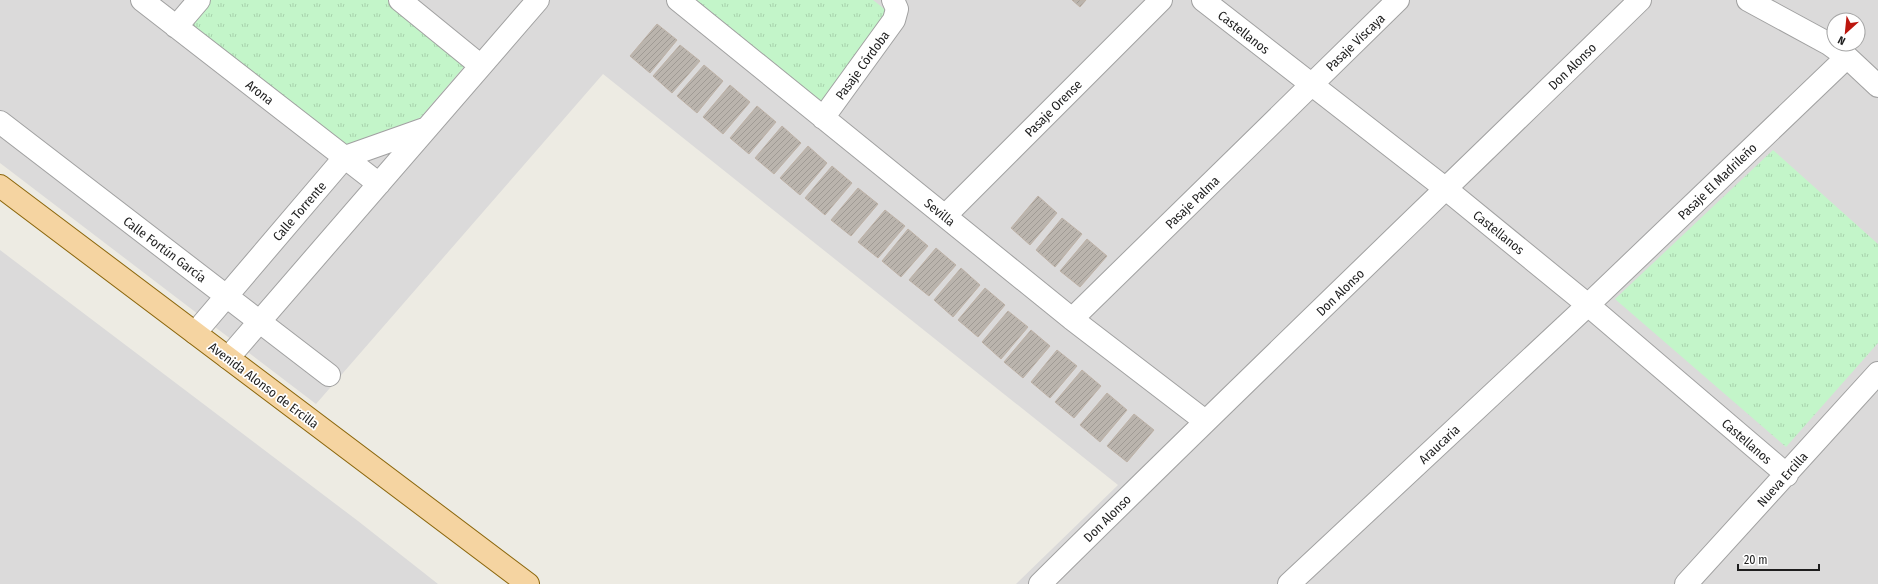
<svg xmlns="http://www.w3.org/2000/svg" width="1878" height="584" font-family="'Fira Sans Condensed',sans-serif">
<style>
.residential{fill:#dbdada;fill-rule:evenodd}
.park{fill:url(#park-tufts)}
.building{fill:url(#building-hatch);stroke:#beb2a7}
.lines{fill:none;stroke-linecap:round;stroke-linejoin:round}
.minor-casing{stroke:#a1a1a1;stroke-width:24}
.major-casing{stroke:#8b660b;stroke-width:24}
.minor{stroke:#fff;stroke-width:22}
.major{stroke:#f5d4a1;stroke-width:22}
.labels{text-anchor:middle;stroke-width:3.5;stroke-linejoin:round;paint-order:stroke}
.street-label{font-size:13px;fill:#1d1d1d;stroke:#fff}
</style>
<defs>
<pattern id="park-tufts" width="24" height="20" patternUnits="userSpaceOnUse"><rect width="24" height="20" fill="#c3f5c9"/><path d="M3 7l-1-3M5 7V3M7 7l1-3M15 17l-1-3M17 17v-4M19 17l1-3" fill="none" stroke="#a7d2ac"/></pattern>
<pattern id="building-hatch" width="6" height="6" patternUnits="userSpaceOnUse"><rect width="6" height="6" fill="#bab4ad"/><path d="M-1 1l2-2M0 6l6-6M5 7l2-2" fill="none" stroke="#9f9a94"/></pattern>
</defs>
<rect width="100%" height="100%" fill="#edebe3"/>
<path class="residential" d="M0 0H1878V584H1016L1118 485 603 74 316 404 0 163ZM1834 20H1858V44H1834Z
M0 250 358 521 438 584H0Z"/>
<path class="park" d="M204 0H393L469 61 420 118 342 146 184 24Z
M693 0H873L887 11 824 105Z
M1773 150 1878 244V343L1786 447 1615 299Z"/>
<path class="building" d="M1072 0H1086L1080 7Z
M657 24 677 40 650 73 630 56Z
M680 45 700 61 672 93 653 76Z
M704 65 723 81 697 113 677 96Z
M730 85 750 102 723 134 703 117Z
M757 106 776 122 749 154 730 138Z
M782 126 801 143 774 174 755 158Z
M808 146 827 163 800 195 780 178Z
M832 166 852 183 825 215 805 198Z
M858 188 878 204 851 236 831 220Z
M1038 196 1057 213 1030 245 1011 228Z
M885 210 905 226 878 258 858 242Z
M1062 218 1082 234 1055 267 1036 250Z
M908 229 928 246 901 277 882 261Z
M1087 239 1107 256 1080 287 1060 271Z
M936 248 956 265 929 296 909 280Z
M961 268 980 285 953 317 934 300Z
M985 288 1005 305 978 337 958 320Z
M1008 311 1028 327 1001 359 982 342Z
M1031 330 1050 346 1023 378 1004 362Z
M1057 350 1077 366 1050 398 1031 382Z
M1082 370 1101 386 1074 418 1055 402Z
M1107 393 1127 410 1100 442 1080 425Z
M1134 414 1154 430 1127 462 1107 446Z"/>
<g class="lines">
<g class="minor-casing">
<path id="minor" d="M142 0 379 184
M400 0 481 66
M678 0 1072 319 1205 421
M1203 0 1446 189 1588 305 1787 475
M1748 0 1829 44 1847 57 1878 86
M176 27 199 0
M823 118 894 20 897 9 893 0
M0 122 329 375
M945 216 1161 0
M1072 319 1398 0
M195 333 345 157 427 128
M228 358 538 0
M1040 584C1238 388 1440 195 1640 0
M1289 584 1588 305 1847 57
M1686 584 1878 373"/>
</g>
<g class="major-casing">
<path id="major" d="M0 186 528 584"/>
</g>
<use href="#minor" class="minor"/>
<use href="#major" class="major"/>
</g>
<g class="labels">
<g class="street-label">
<text transform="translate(1244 32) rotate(38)" y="5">Castellanos</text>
<text transform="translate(1355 42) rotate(-44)" y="5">Pasaje Viscaya</text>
<text transform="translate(862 65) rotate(-54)" y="5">Pasaje Córdoba</text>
<text transform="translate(1572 66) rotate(-44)" y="5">Don Alonso</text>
<text transform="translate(260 92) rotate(38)" y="5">Arona</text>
<text transform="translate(1053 108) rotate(-45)" y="5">Pasaje Orense</text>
<text transform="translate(1717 181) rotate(-44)" y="5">Pasaje El Madrileño</text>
<text transform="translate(1192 202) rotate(-44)" y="5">Pasaje Palma</text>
<text transform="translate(299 211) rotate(-49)" y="5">Calle Torrente</text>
<text transform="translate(940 212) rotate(39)" y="5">Sevilla</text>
<text transform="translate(1499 232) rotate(39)" y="5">Castellanos</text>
<text transform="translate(165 249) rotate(37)" y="5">Calle Fortún García</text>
<text transform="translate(1340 292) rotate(-44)" y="5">Don Alonso</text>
<text transform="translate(264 385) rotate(37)" y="5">Avenida Alonso de Ercilla</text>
<text transform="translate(1747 441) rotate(41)" y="5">Castellanos</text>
<text transform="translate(1439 444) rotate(-43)" y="5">Araucaria</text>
<text transform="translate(1782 479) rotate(-48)" y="5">Nueva Ercilla</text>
<text transform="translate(1107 518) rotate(-45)" y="5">Don Alonso</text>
</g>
</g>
<g transform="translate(1846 32) rotate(207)"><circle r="19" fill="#ffffff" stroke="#a5a5a5"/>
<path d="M0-3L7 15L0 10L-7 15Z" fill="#bc160e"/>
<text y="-6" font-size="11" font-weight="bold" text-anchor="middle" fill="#1d1d1d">N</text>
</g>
<path d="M1738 564v6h81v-6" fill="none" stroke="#1d1d1d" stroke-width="2"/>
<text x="1744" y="564" font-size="12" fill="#1d1d1d" stroke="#ffffff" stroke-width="3" paint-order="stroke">20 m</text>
</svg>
